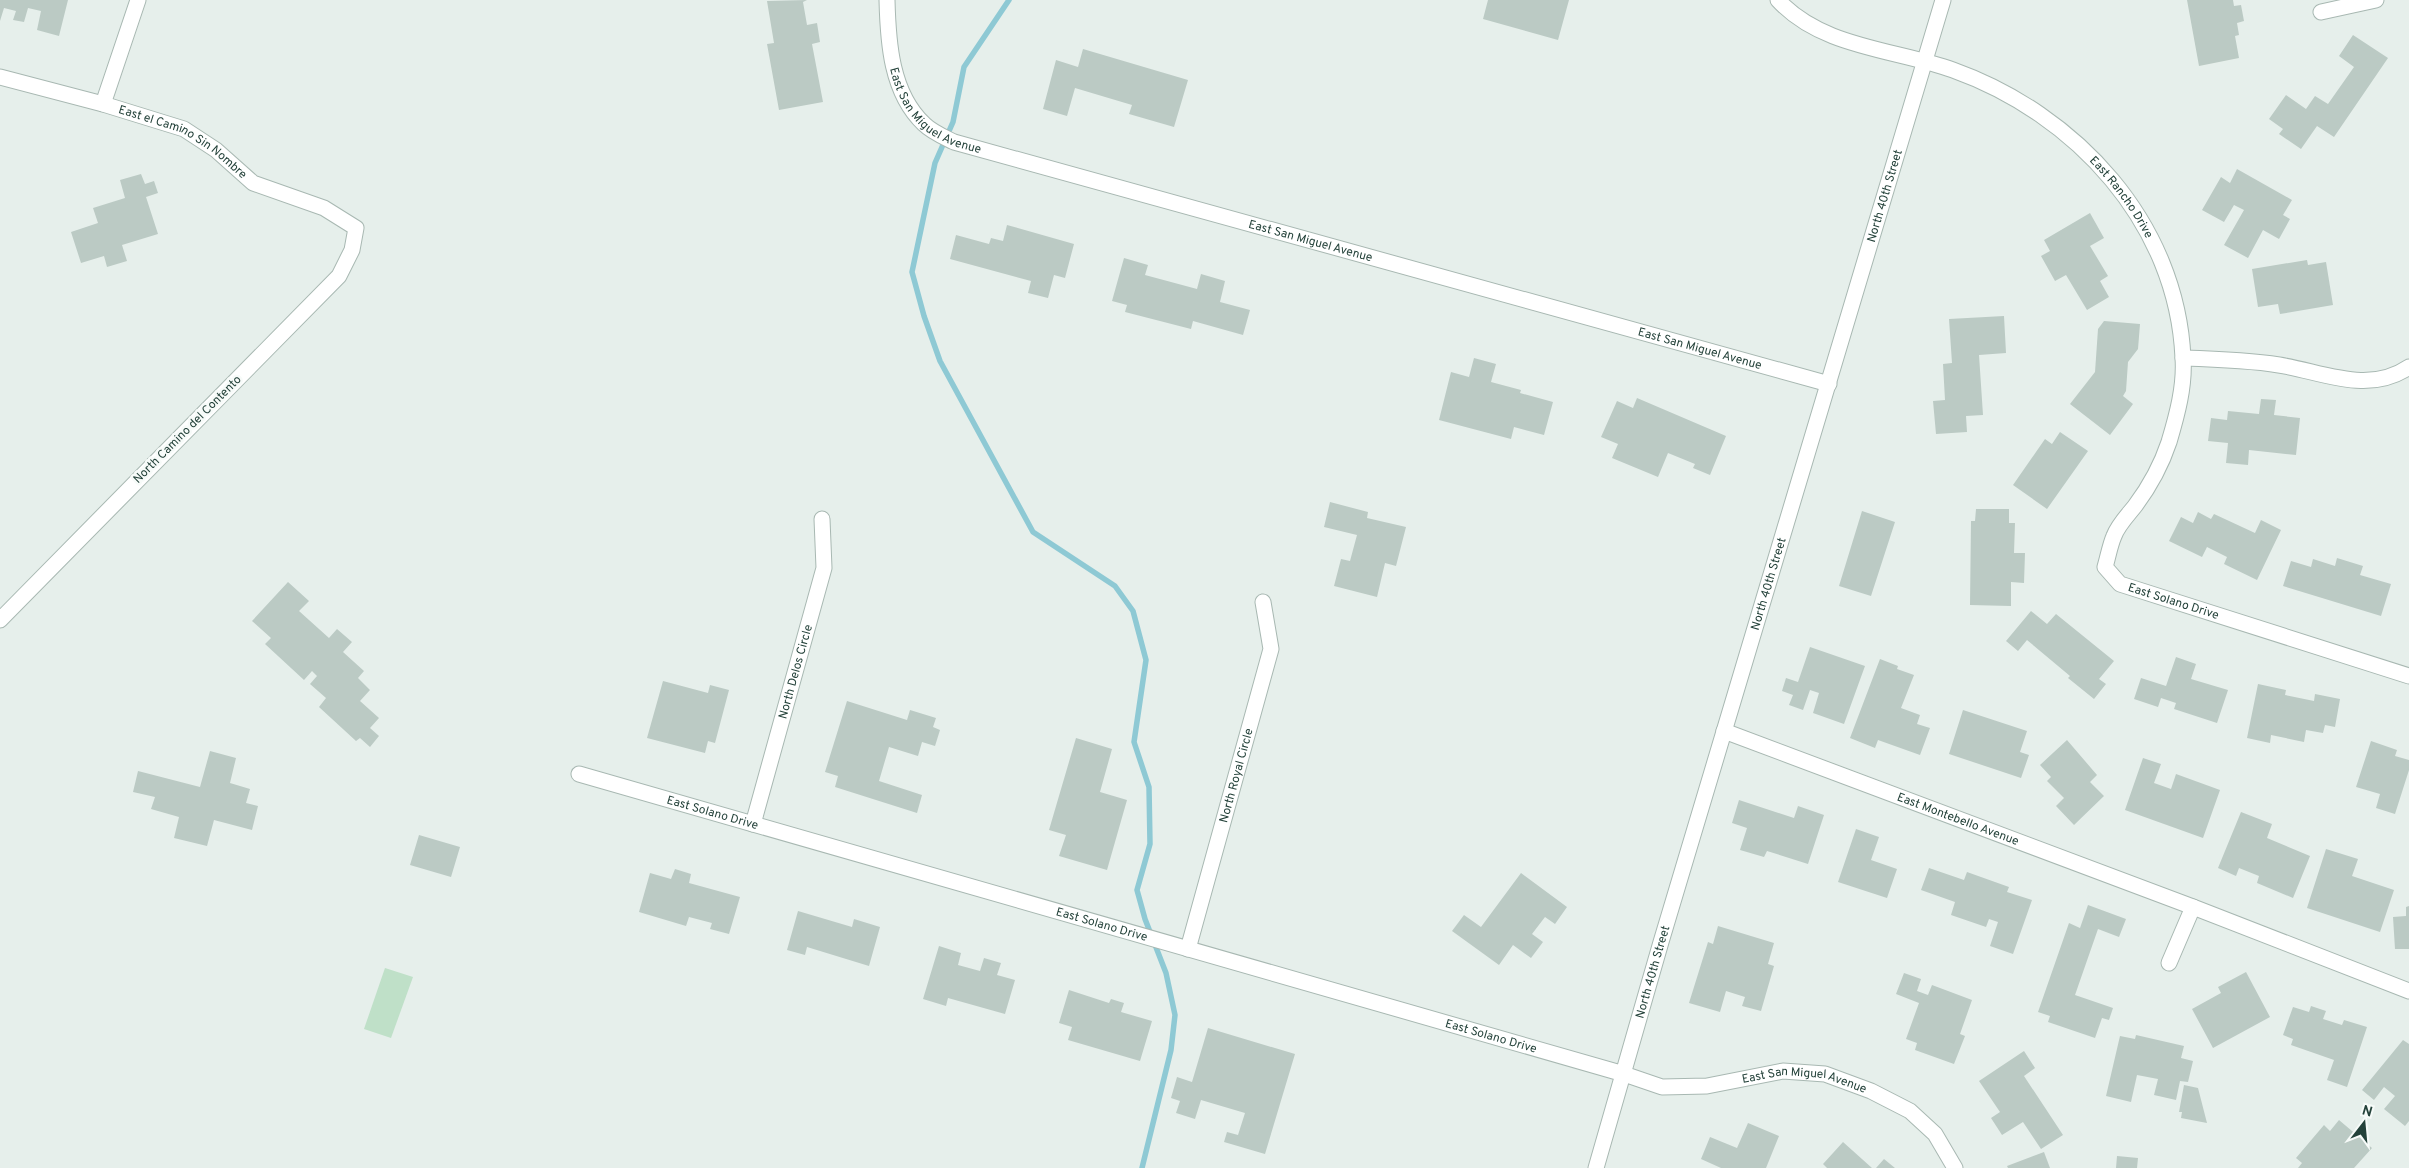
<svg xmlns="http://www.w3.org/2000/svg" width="2409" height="1168" font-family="Overpass,sans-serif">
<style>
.garden{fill:#bfe0c8}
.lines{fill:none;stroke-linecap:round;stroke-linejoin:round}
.stream{stroke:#8ec9d4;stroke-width:5.5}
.building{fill:#bbcac4}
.minor-casing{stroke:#a8b8b2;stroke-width:17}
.tertiary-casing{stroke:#a8b8b2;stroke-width:17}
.minor{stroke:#fff;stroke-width:15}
.tertiary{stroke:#fff;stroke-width:15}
.labels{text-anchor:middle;stroke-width:5;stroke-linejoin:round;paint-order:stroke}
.street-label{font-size:12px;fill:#24423a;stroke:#f7fbf9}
</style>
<rect width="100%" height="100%" fill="#e6efeb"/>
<path class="garden" d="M385 968 413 977 391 1038 364 1029Z"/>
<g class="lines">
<path class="stream" d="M1009 0 964 67 953 122 935 163 912 272 924 316 940 361 1033 532 1115 586 1133 611 1146 660 1134 742 1149 787 1150 844 1137 890 1145 919 1166 973 1175 1015 1171 1050 1142 1168"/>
</g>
<path class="building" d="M0 0H68L59 36 37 30 41 11 28 8 24 22 13 20 16 11 4 8 0 21Z
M807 0 803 2 807 25 817 23 820 42 812 44 823 102 779 110 767 44 774 43 767 1Z
M1488 0H1569L1558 40 1483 19Z
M2187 0H2233L2234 6 2241 5 2244 21 2237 23 2239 35 2235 36 2239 58 2199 66Z
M2353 35 2388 58 2334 137 2317 126 2301 149 2279 134 2283 129 2269 119 2286 95 2306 109 2315 96 2328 104 2354 67 2339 56Z
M1083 49 1188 80 1174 127 1129 114 1132 105 1075 88 1067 116 1043 109 1056 60 1078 67Z
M2237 169 2292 200 2283 215 2290 219 2279 239 2263 230 2248 258 2224 245 2244 210 2234 205 2224 222 2202 210 2221 177 2230 183Z
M141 174 145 184 154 181 158 193 146 197 158 234 122 245 127 261 107 267 104 256 81 263 71 232 98 223 93 208 125 198 120 180Z
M2090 213 2104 238 2090 246 2108 276 2100 281 2109 297 2087 310 2066 275 2055 281 2041 256 2050 251 2044 240Z
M1007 225 1074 244 1065 278 1054 275 1048 298 1028 293 1031 281 950 259 956 235 989 244 991 238 1003 241Z
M1124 258 1148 265 1145 275 1197 289 1201 274 1225 281 1220 302 1250 310 1243 335 1193 321 1191 329 1125 312 1127 305 1112 301Z
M2307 260 2308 265 2326 262 2333 305 2280 314 2278 304 2258 307 2252 269Z
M2004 316 2006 353 1979 355 1983 415 1966 416 1967 432 1936 434 1933 401 1945 400 1943 364 1952 363 1949 319Z
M2104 321 2140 324 2138 349 2128 362 2126 391 2123 396 2133 404 2110 435 2070 404 2095 372 2098 329Z
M1474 358 1496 364 1491 382 1521 390 1520 393 1553 402 1544 435 1514 427 1511 439 1439 420 1451 372 1469 377Z
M1637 398 1726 436 1710 475 1693 468 1695 464 1668 453 1658 477 1612 458 1618 444 1601 437 1617 401 1633 408Z
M2261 399 2276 400 2274 415 2300 418 2296 455 2249 450 2248 465 2226 463 2228 443 2208 441 2211 418 2227 420 2228 411 2259 414Z
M2060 432 2088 451 2047 509 2013 485 2045 439 2052 444Z
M1330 502 1368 512 1367 518 1406 527 1396 566 1385 563 1377 597 1334 586 1341 559 1350 561 1357 535 1324 527Z
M1976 509H2009V523H2015L2014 553H2025L2024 583 2011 582V606L1970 605 1971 521H1975Z
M1862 511 1895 522 1871 596 1839 586Z
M2198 512 2211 519 2214 514 2255 533 2261 520 2281 530 2257 580 2224 564 2227 557 2207 547 2202 557 2169 541 2181 517 2193 523Z
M2337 558 2363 566 2360 575 2391 584 2381 616 2283 586 2291 561 2311 567 2313 559 2335 566Z
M288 582 309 601 299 611 329 638 337 629 352 642 343 652 364 671 358 678 370 690 360 701 379 718 370 728 379 736 370 747 360 738 356 741 319 707 326 698 310 684 317 676 312 671 304 680 265 644 271 638 252 621Z
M2031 611 2047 624 2056 614 2114 661 2099 679 2106 684 2094 699 2068 678 2070 676 2027 640 2018 651 2006 641Z
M1810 647 1865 666 1844 724 1813 713 1819 693 1810 690 1803 710 1789 705 1793 695 1782 691 1786 678 1798 682Z
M2176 657 2196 664 2191 679 2228 690 2217 723 2174 709 2176 703 2161 698 2158 707 2134 699 2141 678 2166 686Z
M1880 659 1898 666 1897 669 1914 675 1901 708 1920 715 1917 724 1930 728 1920 755 1878 740 1875 748 1850 738Z
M663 681 708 693 710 685 729 690 715 743 708 741 705 753 647 738Z
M2258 684 2286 690 2285 695 2314 701 2315 694 2340 699 2335 727 2325 725 2323 733 2306 730 2304 742 2271 735 2270 743 2247 738Z
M847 701 907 720 910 710 936 718 933 727 940 730 935 746 922 742 918 756 889 747 879 781 922 795 917 813 835 787 838 776 825 772Z
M1963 710 2027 731 2020 752 2029 755 2021 778 1949 754Z
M1076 738 1112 749 1100 792 1127 800 1107 870 1059 856 1066 835 1049 830Z
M2067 740 2097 775 2090 782 2104 796 2074 825 2056 806 2064 798 2047 781 2051 777 2040 765Z
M2371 741 2397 750 2395 756 2409 760V770L2395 814 2376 808 2380 794 2356 787Z
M210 751 236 758 230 783 250 789 246 803 258 806 252 830 214 820 207 846 174 838 179 817 151 809 155 797 133 792 138 771 200 787Z
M2143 758 2161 764 2154 783 2171 789 2176 774 2220 790 2203 838 2125 810Z
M1739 800 1794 818 1798 806 1824 815 1808 864 1767 851 1764 857 1740 850 1747 828 1732 823Z
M2241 812 2272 824 2267 838 2310 856 2293 898 2257 883 2259 876 2239 868 2236 876 2218 868Z
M1856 829 1879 837 1871 860 1897 869 1887 898 1838 882Z
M419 835 460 847 451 877 410 865Z
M2326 849 2358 859 2352 876 2394 890 2380 932 2307 908Z
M1929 868 1964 880 1967 872 2009 887 2007 892 2032 900 2013 954 1990 946 1998 922 1989 919 1986 927 1951 915 1955 902 1921 890Z
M675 869 691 874 689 883 740 897 729 934 710 929 712 923 689 917 686 926 639 912 650 873 671 879Z
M1521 873 1567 907 1555 924 1545 917 1532 934 1543 942 1531 958 1513 945 1499 965 1452 931 1464 915 1481 927Z
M2088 905 2126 919 2119 937 2098 929 2075 995 2113 1008 2109 1020 2102 1018 2095 1038 2048 1022 2050 1016 2038 1012 2069 923 2080 928Z
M2409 906V949H2395L2393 917 2406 916V907Z
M798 911 852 927 854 919 880 927 869 966 807 947 805 955 787 950Z
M1718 926 1774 943 1768 964 1774 966 1761 1011 1742 1006 1745 997 1726 991 1720 1012 1689 1003 1708 942 1713 944Z
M939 946 961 953 958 965 980 971 984 958 1001 963 997 975 1015 980 1005 1014 948 998 946 1006 923 999Z
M2246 972 2270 1017 2213 1048 2192 1009 2221 993 2218 987Z
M1904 973 1921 979 1917 991 1928 995 1932 985 1972 1000 1960 1034 1965 1036 1954 1064 1915 1050 1917 1043 1906 1039 1919 1003 1896 994Z
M1069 990 1109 1003 1111 999 1124 1003 1121 1012 1152 1021 1140 1061 1068 1040 1072 1027 1059 1023Z
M2311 1006 2326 1011 2323 1019 2342 1025 2344 1020 2367 1027 2347 1087 2327 1080 2334 1060 2291 1045 2293 1039 2283 1035 2293 1007 2309 1012Z
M1208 1028 1295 1054 1265 1154 1224 1142 1227 1132 1238 1135 1245 1113 1201 1100 1195 1119 1176 1113 1180 1101 1171 1098 1177 1077 1192 1082Z
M2136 1035 2184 1046 2181 1058 2193 1061 2188 1082 2180 1081 2176 1100 2154 1095 2158 1079 2137 1075 2131 1102 2106 1096 2120 1036 2135 1039Z
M2403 1040 2409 1044V1121L2405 1126 2384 1109 2395 1096 2384 1087 2374 1100 2362 1090Z
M2024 1051 2035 1068 2024 1076 2063 1135 2041 1149 2023 1122 2002 1135 1991 1118 2000 1112 1979 1081Z
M2184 1085 2198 1088 2207 1123 2181 1118 2182 1112H2179Z
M2339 1120 2372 1148 2354 1168H2298L2302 1163 2296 1158 2324 1125 2330 1131Z
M1748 1123 1779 1136 1766 1168H1721L1701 1159 1710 1137 1737 1148Z
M1843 1142 1872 1168H1827L1823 1164Z
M2044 1152 2050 1168H2008L2007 1166Z
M2117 1156 2138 1158 2137 1168H2116Z
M1884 1159 1895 1168H1876Z"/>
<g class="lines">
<g class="minor-casing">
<g id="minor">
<path id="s1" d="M887 0C888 42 891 93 924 124 932 132 944 137 954 142L1829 384"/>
<path id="s2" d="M1778 0C1822 48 1895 49 1953 70 2076 114 2177 223 2183 358 2185 386 2177 415 2169 442 2161 466 2150 486 2135 506 2128 515 2118 525 2114 536 2110 545 2108 557 2105 567L2120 584 2409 676"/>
<path d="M2321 12 2376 0"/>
<path id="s3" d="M0 77 103 104 184 129 216 150 253 183 324 208 356 228 352 250 339 276 0 620"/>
<path d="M103 104 138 0"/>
<path d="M2183 358C2215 359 2248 360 2279 365 2323 372 2368 395 2409 367"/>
<path id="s4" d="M1724 731 2193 907 2409 991"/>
<path id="s5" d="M579 774 1624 1074 1662 1087 1707 1086 1783 1071 1825 1074 1871 1091 1910 1111 1935 1134 1955 1168"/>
<path id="s6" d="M753 824 824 568 822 519"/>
<path id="s7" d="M1188 949 1271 649 1263 602"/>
<path d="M2169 963 2193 907"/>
</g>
</g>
<g class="tertiary-casing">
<g id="tertiary">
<path id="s8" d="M1596 1168 1661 942 1943 0"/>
</g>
</g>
<use href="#minor" class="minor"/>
<use href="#tertiary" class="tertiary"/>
</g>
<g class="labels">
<g class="street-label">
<text dy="4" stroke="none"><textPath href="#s1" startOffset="132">East San Miguel Avenue</textPath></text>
<text dy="4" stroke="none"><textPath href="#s3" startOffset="196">East el Camino Sin Nombre</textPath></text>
<text dy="4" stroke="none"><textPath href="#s8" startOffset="1014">North 40th Street</textPath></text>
<text dy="4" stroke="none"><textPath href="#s2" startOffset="406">East Rancho Drive</textPath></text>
<text dy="4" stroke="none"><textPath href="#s1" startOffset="538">East San Miguel Avenue</textPath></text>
<text dy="4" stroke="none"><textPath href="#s1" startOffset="942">East San Miguel Avenue</textPath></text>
<text transform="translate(187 429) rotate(-45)" y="4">North Camino del Contento</text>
<text dy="4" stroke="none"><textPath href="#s8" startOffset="609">North 40th Street</textPath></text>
<text dy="4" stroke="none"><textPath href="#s2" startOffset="888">East Solano Drive</textPath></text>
<text dy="4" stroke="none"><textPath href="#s6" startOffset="158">North Delos Circle</textPath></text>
<text dy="4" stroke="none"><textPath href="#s7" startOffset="180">North Royal Circle</textPath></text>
<text dy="4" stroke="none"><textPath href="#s5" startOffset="139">East Solano Drive</textPath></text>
<text dy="4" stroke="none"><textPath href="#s4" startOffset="250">East Montebello Avenue</textPath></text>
<text dy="4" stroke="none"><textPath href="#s5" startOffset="544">East Solano Drive</textPath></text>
<text dy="4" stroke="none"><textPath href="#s8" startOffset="204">North 40th Street</textPath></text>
<text dy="4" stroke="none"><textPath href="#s5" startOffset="949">East Solano Drive</textPath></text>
<text dy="4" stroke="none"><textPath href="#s5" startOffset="1272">East San Miguel Avenue</textPath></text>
</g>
</g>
<g transform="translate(2364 1123) rotate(16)" stroke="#f7fbf9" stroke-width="4" paint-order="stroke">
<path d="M0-4L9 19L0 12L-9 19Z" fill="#24423a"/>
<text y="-8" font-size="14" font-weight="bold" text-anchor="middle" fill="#24423a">N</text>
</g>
</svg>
